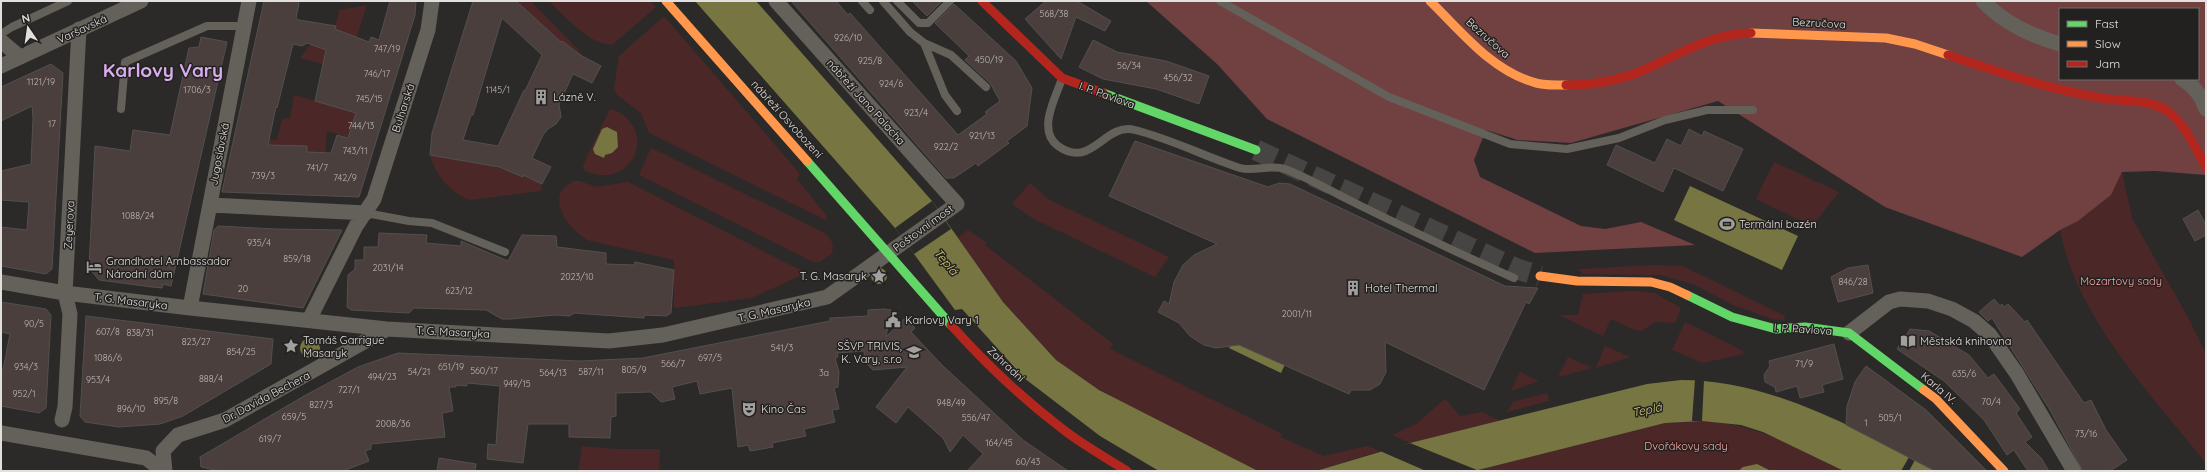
<svg xmlns="http://www.w3.org/2000/svg" width="2207" height="472" font-family="Quicksand,sans-serif">
<style>
.green{fill:#4c2728;fill-rule:evenodd}
.forest{fill:#714041;fill-rule:evenodd}
.water{fill:#777542}
.pier{fill:#2c2a29}
.building{fill:#4a3f3c;stroke:#52504f;fill-rule:evenodd}
.lines{fill:none;stroke-linecap:round;stroke-linejoin:round}
.secondary-tunnel{stroke:#474544;stroke-width:21;stroke-dasharray:21 10;stroke-linecap:butt}
.lane{stroke:#64605a;stroke-width:8}
.street{stroke:#64605a;stroke-width:15}
.fast{stroke:#63d668;stroke-width:9}
.slow{stroke:#ff974d;stroke-width:9}
.jam{stroke:#b3261e;stroke-width:9}
.labels{text-anchor:middle;stroke-width:3;stroke-linejoin:round;paint-order:stroke}
.number-label{font-size:9px;fill:#bcb8b6}
.street-label{font-size:11px;fill:#e2e0df;stroke:#23211f}
.poi-label{font-size:11px;fill:#e2e0df;stroke:#23211f;text-anchor:start}
.park-label{font-size:11px;fill:#fea4a4;stroke:#23211f}
.water-label{font-size:12px;font-style:italic;fill:#d3d07b;stroke:#23211f}
.town-label{font-size:19px;font-weight:bold;fill:#d8aded;stroke:#23211f}
</style>
<rect width="100%" height="100%" fill="#2c2a29"/>
<path class="green" d="M519 1H531L583 55 562 41 561 42 520 5Z
M549 1H650L656 7 613 44C593 48 563 15 549 1Z
M367 5 346 70 300 58 312 43 331 49 339 10Z
M664 16 800 174 797 179 826 215V219L825 220 649 133 641 113 617 95 614 88 619 56Z
M294 95 356 112 348 137 327 131 325 156H318V152H260L264 139 277 140 282 119 290 118Z
M612 109C662 130 630 194 584 170L583 165 609 111ZM616 136 618 141 616 150 605 155Z
M651 148 825 233C832 240 834 244 832 253L820 262H813L639 175Z
M430 155C471 162 507 167 542 184L541 191 470 200C450 193 436 175 430 155Z
M1774 162 1839 192 1812 226 1756 199Z
M2122 172 2132 218 2190 321 2206 354V463C2151 394 2077 319 2060 230L2078 221 2111 195Z
M574 181H580L596 187 628 182 806 273 752 298 674 308V260L587 240C574 231 555 213 560 194 562 188 569 184 574 181Z
M1030 183 1048 199 1169 257 1155 277 1034 219 1012 204Z
M951 229 959 237 968 230 986 242 985 245 1113 344 1110 349 1282 434 1280 437 1324 456 1367 446 1380 451 1316 471H1258L1123 403 1078 377 1056 360 1003 302Z
M1655 265 1683 266 1785 316 1784 320 1772 319 1733 305 1693 284 1660 275 1582 274 1579 269Z
M1632 291 1655 293 1681 308 1675 323 1656 322 1642 331 1633 329 1611 319 1603 336 1559 315H1578L1583 294Z
M1685 322 1743 351V354L1703 363 1672 350Z
M1605 346 1630 357 1596 368Z
M1568 357 1592 368 1558 377Z
M1520 372 1539 381 1511 391Z
M1547 393 1549 401 1507 412 1513 402Z
M1445 399 1460 416 1482 412 1500 421 1410 443 1392 435 1416 424Z
M1692 421C1753 421 1791 445 1844 471H1474L1665 423Z
M582 446 615 449H660L659 471H578Z"/>
<path class="forest" d="M1146 1H2206V175L2155 171 2122 172 2111 195 2078 221 2060 230 2022 257 1885 207 1718 101 1571 143 1518 140 1486 130 1474 160 1480 177 1581 226 1605 229 1641 222 1695 245 1535 253 1267 119 1217 64ZM2060 9H2198V79H2060Z"/>
<path class="water" d="M695 1H756L932 201 1003 302 1056 360 1099 390 1258 471H1159L1100 436 1024 378 962 309 955 310 895 228Z
M607 127 617 132 618 147 612 153 605 155 604 158 595 154 593 149 602 129Z
M1690 186 1798 236 1782 270 1674 220Z
M871 276a8 8 0 1 1 16 0a8 8 0 1 1-16 0Z
M1234 336 1287 360 1281 373 1229 348Z
M300 348a10 10 0 1 1 20 0a10 10 0 1 1-20 0Z
M1681 380C1772 380 1857 429 1935 471H1844L1763 432 1741 425 1702 421 1665 423 1474 471H1316L1410 443 1647 384Z
M1757 464 1771 471H1738L1743 467Z"/>
<path class="pier" d="M932 201 951 229 914 254 895 228Z
M1695 379 1704 380 1702 421H1692Z
M1410 443 1477 470 1426 471 1380 451Z
M1909 457 1915 460 1909 471H1901Z"/>
<path class="building" d="M264 1H297L299 3 296 18 299 20 336 26 335 29 369 42 371 37 379 40 390 1H416L415 15 359 197 222 192ZM307 43 326 50 315 101 356 113 348 138 337 135 331 153 307 152V146L268 145 276 107 277 108 293 44 302 46Z
M473 1H516L561 42 562 41 582 56 601 66 592 83 573 74 559 104 561 117 556 124 548 129 543 135 532 158 551 167 542 184 523 175V177L499 167 430 155 432 133ZM502 18 542 55 525 91 524 90 498 146 463 140 471 115H473Z
M791 1H836L848 15 850 13 958 135 987 114 985 112 1000 101 990 83 965 60 969 56 935 23 954 4 1016 61 1032 88 1027 126 1007 141 1009 143 978 166 976 163 954 178H946Z
M912 1H942L927 16Z
M1046 1H1077L1111 21 1105 31 1076 17 1061 59 1025 19Z
M201 37 227 42 171 286 163 284 162 288 152 287 99 280 89 268 95 146 130 151 133 130 170 135 189 48 199 47Z
M1093 40 1117 52 1166 61 1209 76 1199 104 1156 89 1103 79 1079 67Z
M51 64 63 73 52 269 46 274 1 266V227L27 230 29 202 1 200V171L31 164 33 118 32 106 1 121V87Z
M1689 129 1702 136 1704 131 1743 149 1723 191 1674 168 1663 192 1607 165 1616 145 1655 163 1667 139 1681 146Z
M1135 141 1268 187 1279 183 1290 184 1505 286 1538 288 1529 304 1526 302 1484 390 1385 342 1386 372 1380 384 1370 390H1351L1349 394 1239 345 1216 348 1204 345 1190 336 1179 323 1158 312 1164 301 1169 304 1174 282 1183 265 1194 255 1217 244 1109 196Z
M2198 210 2206 225V235L2195 241 2183 219Z
M218 226 275 229 342 230 303 308 203 294 214 230Z
M379 233 427 235 426 243 461 246V241L508 261 522 235 556 236 557 247 606 253V264L634 265 635 262 674 270 671 313 666 316 644 315V318L574 313 570 316 555 315 511 319H502L486 310 414 308 409 313 351 310 347 307 348 275 355 269V260H364V247H378Z
M1868 265 1873 293 1838 302 1831 277 1848 268Z
M1994 299 2000 306 2002 304 2004 307 2008 304 2025 322 2027 320 2084 403 2091 400 2106 430 2127 460 2110 471H2083L2050 410 1992 318 1988 321 1979 312Z
M1 302 46 309 51 315 46 408 39 413 1 406V370H3L10 334 1 332Z
M884 309 891 310 886 337 905 318 915 328 911 332 942 365 1023 440 1068 471H967L983 454 963 435 950 452 943 438 908 407 896 423 876 407 907 367 873 370 865 362 864 351 837 353 838 357 835 358 839 372 838 387 834 388 839 409 832 410 835 422 804 429 806 436 772 443 773 447 750 451 748 445 738 447 732 388 700 394 697 381 672 387 675 399 661 402 651 392 616 393V416L611 417 610 438 569 437V424H528L523 463 487 459 488 444 496 445 500 386 467 383V386L456 385V387H449L453 411 442 413 445 437 371 444V449L365 451 369 461 343 471H220L201 467 200 457 304 396 358 367 398 353 580 361 643 358 830 321V318L868 316V310Z
M86 316 273 339 271 364 183 416 160 424 119 427 85 422 80 416Z
M1910 329 1929 331 1969 355 1988 378 1994 374 2020 409 2016 413 2032 437 2025 442 2041 458 2049 471H2028L2014 450 2007 455 1984 420 1944 381 1897 349Z
M1834 344 1843 379 1822 385 1824 392 1800 398 1797 386 1776 392 1775 387 1765 382 1764 375 1770 366 1769 361Z
M1866 366 1926 410 1987 471H1935L1846 425 1847 406 1855 382Z
M439 458 476 464 475 471H437Z"/>
<g class="lines">
<path class="secondary-tunnel" d="M1256 150 1517 269 1540 276"/>
<path class="lane" d="M862 1 870 10
M883 1 910 32 924 43 945 95 957 111
M897 1 919 23H928L950 1
M1220 1 1389 97 1510 144 1567 149 1619 138 1665 120 1707 110H1753
M1 34 12 27 68 1
M924 43 951 55 986 87
M1062 79C1055 98 1037 131 1058 146 1092 170 1104 122 1135 130 1171 139 1204 156 1240 168 1254 172 1271 164 1285 169 1311 179 1336 194 1361 206 1412 231 1462 255 1514 278
M121 109 125 62 207 26H244
M366 213 409 221 432 223 505 252"/>
<path class="street" d="M1983 1C2003 22 2032 36 2060 44
M1 41 20 57
M1 66 141 1
M2182 79C2194 86 2202 96 2206 109
M210 205 366 213
M1 282 65 293 190 308 387 329 609 341 663 335 827 297 957 204 776 1
M190 308 249 1
M309 320 356 226 374 199 428 30 432 1
M1849 333 1889 302 1900 299 1928 301 1952 309 1974 321 1990 335 2017 374 2074 471
M62 420 65 407 70 314 65 293 79 29
M1 433 146 458 163 471
M165 471 163 451 178 435 225 420 387 329"/>
<path class="fast" d="M1103 93 1256 150
M807 161 951 325
M1687 295 1732 317 1776 329 1805 327 1849 333 1924 390"/>
<path class="slow" d="M666 1 807 161
M1430 1C1461 31 1491 70 1533 82 1543 86 1556 85 1566 85
M1751 33 1886 38 1915 44 1948 55
M1540 276 1577 281 1651 282 1670 287 1687 295
M1924 390 1936 399 2004 471"/>
<path class="jam" d="M982 1 1062 78 1103 93
M1948 55C1998 72 2049 89 2101 98 2122 102 2147 98 2166 110 2185 123 2195 148 2206 167
M1566 85C1590 85 1616 81 1639 72 1676 56 1708 34 1751 33
M951 325C984 362 1021 397 1060 427 1081 444 1105 457 1127 471"/>
</g>
<defs>
<g id="building-bare" transform="scale(1.2)"><path d="M-4-6H4V6H1V3H-1V6H-4ZM-2.5-4.3h1.7v1.8h-1.7ZM.8-4.3h1.7v1.8H.8ZM-2.5-1h1.7V.8h-1.7ZM.8-1h1.7V.8H.8Z" fill="#a2a09f" stroke="#23211f" stroke-width="2.5" paint-order="stroke"/></g>
<g id="stadium-bare" transform="scale(1.2)"><path d="M0-5a6.5 5 0 1 0 0 10a6.5 5 0 1 0 0-10ZM-3.5-1.8h7v3.6h-7Z" fill="#a2a09f" stroke="#23211f" stroke-width="2.5" paint-order="stroke"/></g>
<g id="hotel-bare" transform="scale(1.2)"><path d="M-6-4.5h1.5V1H6V5H4.5V3h-9V5H-6ZM-4 0a1.8 1.8 0 1 1 3.6 0ZM.5 0V-2.5h3Q6-2.5 6 0Z" fill="#a2a09f" stroke="#23211f" stroke-width="2.5" paint-order="stroke"/></g>
<g id="sight-bare" transform="scale(1.2)"><path d="M0-6L1.8-2.2L6-1.7L2.9 1.2L3.7 5.4L0 3.3L-3.7 5.4L-2.9 1.2L-6-1.7L-1.8-2.2Z" fill="#a2a09f" stroke="#23211f" stroke-width="2.5" paint-order="stroke"/></g>
<g id="civic-bare" transform="scale(1.2)"><path d="M-.6-6.5H3V-4.5H.6V-3L4-1V1h2V6H-6V1h2V-1L-.6-3ZM-1.2 2.5V6h2.4V2.5Z" fill="#a2a09f" stroke="#23211f" stroke-width="2.5" paint-order="stroke"/></g>
<g id="library-bare" transform="scale(1.2)"><path d="M-6-4Q-3-5.5-.7-3.5V5Q-3 3-6 4ZM6-4Q3-5.5 .7-3.5V5Q3 3 6 4Z" fill="#a2a09f" stroke="#23211f" stroke-width="2.5" paint-order="stroke"/></g>
<g id="school-bare" transform="scale(1.2)"><path d="M0-5L7-2L0 1L-7-2ZM-4 1L0 2.5L4 1V4Q0 6-4 4Z" fill="#a2a09f" stroke="#23211f" stroke-width="2.5" paint-order="stroke"/></g>
<g id="theatre-bare" transform="scale(1.2)"><path d="M-5-5.5Q0-4 5-5.5V0Q5 5 0 6Q-5 5-5 0ZM-3.3-2.5H-1v1.5H-3.3ZM1-2.5H3.3v1.5H1ZM-2.8 1Q0 5.5 2.8 1Z" fill="#a2a09f" stroke="#23211f" stroke-width="2.5" paint-order="stroke"/></g>
</defs>
<g fill-rule="evenodd">
<use href="#building-bare" x="541" y="97"/>
<use href="#stadium-bare" x="1727" y="224"/>
<use href="#hotel-bare" x="94" y="267"/>
<use href="#sight-bare" x="879" y="276"/>
<use href="#building-bare" x="1353" y="288"/>
<use href="#civic-bare" x="893" y="320"/>
<use href="#library-bare" x="1908" y="341"/>
<use href="#sight-bare" x="291" y="346"/>
<use href="#school-bare" x="914" y="352"/>
<use href="#theatre-bare" x="749" y="409"/>
</g>
<g class="labels">
<g class="number-label">
<text x="1054" y="17">568/38</text>
<text x="848" y="41">926/10</text>
<text x="387" y="52">747/19</text>
<text x="989" y="63">450/19</text>
<text x="870" y="64">925/8</text>
<text x="1129" y="69">56/34</text>
<text x="377" y="77">746/17</text>
<text x="1178" y="81">456/32</text>
<text x="41" y="85">1121/19</text>
<text x="891" y="87">924/6</text>
<text x="197" y="93">1706/3</text>
<text x="498" y="93">1145/1</text>
<text x="369" y="102">745/15</text>
<text x="916" y="116">923/4</text>
<text x="52" y="127">17</text>
<text x="361" y="129">744/13</text>
<text x="982" y="139">921/13</text>
<text x="946" y="150">922/2</text>
<text x="355" y="154">743/11</text>
<text x="317" y="171">741/7</text>
<text x="263" y="179">739/3</text>
<text x="345" y="181">742/9</text>
<text x="138" y="219">1088/24</text>
<text x="259" y="246">935/4</text>
<text x="297" y="262">859/18</text>
<text x="388" y="271">2031/14</text>
<text x="577" y="280">2023/10</text>
<text x="1853" y="285">846/28</text>
<text x="243" y="292">20</text>
<text x="459" y="294">623/12</text>
<text x="1297" y="317">2001/11</text>
<text x="34" y="327">90/5</text>
<text x="108" y="335">607/8</text>
<text x="140" y="336">838/31</text>
<text x="196" y="345">823/27</text>
<text x="782" y="351">541/3</text>
<text x="241" y="355">854/25</text>
<text x="108" y="361">1086/6</text>
<text x="710" y="361">697/5</text>
<text x="673" y="367">566/7</text>
<text x="1804" y="367">71/9</text>
<text x="26" y="370">934/3</text>
<text x="451" y="370">651/19</text>
<text x="634" y="373">805/9</text>
<text x="484" y="374">560/17</text>
<text x="419" y="375">54/21</text>
<text x="591" y="375">587/11</text>
<text x="553" y="376">564/13</text>
<text x="824" y="376">3a</text>
<text x="1964" y="377">635/6</text>
<text x="382" y="380">494/23</text>
<text x="211" y="382">888/4</text>
<text x="98" y="383">953/4</text>
<text x="517" y="387">949/15</text>
<text x="349" y="393">727/1</text>
<text x="24" y="397">952/1</text>
<text x="166" y="404">895/8</text>
<text x="1991" y="405">70/4</text>
<text x="951" y="406">948/49</text>
<text x="321" y="408">827/3</text>
<text x="131" y="412">896/10</text>
<text x="294" y="420">659/5</text>
<text x="976" y="421">556/47</text>
<text x="1890" y="421">505/1</text>
<text x="1866" y="426">1</text>
<text x="393" y="427">2008/36</text>
<text x="2086" y="437">73/16</text>
<text x="270" y="442">619/7</text>
<text x="999" y="446">164/45</text>
<text x="1028" y="465">60/43</text>
</g>
<g class="street-label">
<text transform="translate(1819 23) rotate(3)" y="4">Bezručova</text>
<text transform="translate(82 29) rotate(-25)" y="4">Varšavská</text>
<text transform="translate(1488 38) rotate(42)" y="4">Bezručova</text>
<text transform="translate(1107 95) rotate(20)" y="4">I. P. Pavlova</text>
<text transform="translate(866 102) rotate(48)" y="4">nábřeží Jana Palacha</text>
<text transform="translate(403 108) rotate(-72)" y="4">Bulharská</text>
<text transform="translate(787 119) rotate(48)" y="4">nábřeží Osvobození</text>
<text transform="translate(219 154) rotate(-79)" y="4">Jugoslávská</text>
<text transform="translate(69 225) rotate(-87)" y="4">Zeyerova</text>
<text transform="translate(923 228) rotate(-36)" y="4">Poštovní most</text>
<text transform="translate(131 301) rotate(7)" y="4">T. G. Masaryka</text>
<text transform="translate(774 310) rotate(-13)" y="4">T. G. Masaryka</text>
<text transform="translate(1803 329) rotate(4)" y="4">I. P. Pavlova</text>
<text transform="translate(453 332) rotate(3)" y="4">T. G. Masaryka</text>
<text transform="translate(1006 364) rotate(43)" y="4">Zahradní</text>
<text transform="translate(1939 388) rotate(40)" y="4">Karla IV.</text>
<text transform="translate(266 397) rotate(-28)" y="4">Dr. Davida Bechera</text>
</g>
<g class="poi-label">
<text x="553" y="101">Lázně V.</text>
<text x="1739" y="228">Termální bazén</text>
<text x="106" y="265">Grandhotel Ambassador<tspan x="106" dy="13">Národní dům</tspan></text>
<text x="867" y="280" text-anchor="end">T. G. Masaryk</text>
<text x="1365" y="292">Hotel Thermal</text>
<text x="905" y="324">Karlovy Vary 1</text>
<text x="303" y="344">Tomáš Garrigue<tspan x="303" dy="13">Masaryk</tspan></text>
<text x="1920" y="345">Městská knihovna</text>
<text x="902" y="350" text-anchor="end">SŠVP TRIVIS,<tspan x="902" dy="13">K. Vary, s.r.o</tspan></text>
<text x="761" y="413">Kino Čas</text>
</g>
<g class="park-label">
<text x="2121" y="285">Mozartovy sady</text>
<text x="1686" y="450">Dvořákovy sady</text>
</g>
<g class="water-label">
<text transform="translate(946 262) rotate(50)" y="4">Teplá</text>
<text transform="translate(1647 410) rotate(-12)" y="4">Teplá</text>
</g>
<g class="town-label">
<text x="163" y="77">Karlovy Vary</text>
</g>
</g>
<rect width="2207" height="472" fill="none" stroke="#e2e0df" stroke-width="4"/>
<rect x="2059" y="8" width="140" height="72" fill="#23211f" stroke="#6f6d6c"/>
<rect x="2067" y="21" width="20" height="6" fill="#63d668" stroke="#6f6d6c"/>
<text x="2095" y="28" font-size="12" fill="#e2e0df">Fast</text>
<rect x="2067" y="41" width="20" height="6" fill="#ff974d" stroke="#6f6d6c"/>
<text x="2095" y="48" font-size="12" fill="#e2e0df">Slow</text>
<rect x="2067" y="61" width="20" height="6" fill="#b3261e" stroke="#6f6d6c"/>
<text x="2095" y="68" font-size="12" fill="#e2e0df">Jam</text>
<g transform="translate(28 28) rotate(347)" stroke="#23211f" stroke-width="3" paint-order="stroke">
<path d="M0-3L7 15L0 10L-7 15Z" fill="#e2e0df"/>
<text y="-6" font-size="11" font-weight="bold" text-anchor="middle" fill="#e2e0df">N</text>
</g>
</svg>
